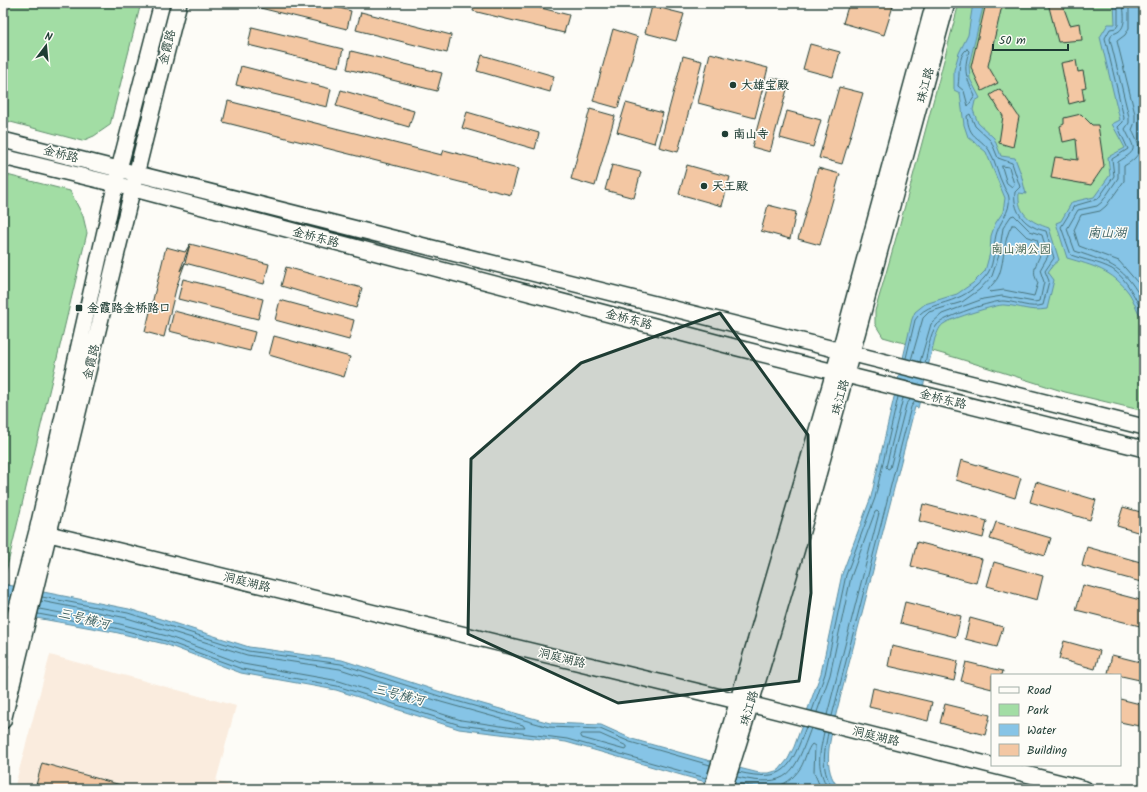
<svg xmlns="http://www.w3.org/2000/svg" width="1147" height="792" font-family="Kalam,'LXGW WenKai TC',sans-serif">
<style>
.built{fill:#faecde}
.green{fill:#a2dda4;stroke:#608d6c}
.water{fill:#86c4e6;stroke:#5d8e9f}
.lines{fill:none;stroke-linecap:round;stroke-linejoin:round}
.shore{stroke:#48737b;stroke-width:1}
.building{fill:#f3c7a3;stroke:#1f3d34}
.secondary-casing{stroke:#1f3d34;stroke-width:18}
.secondary{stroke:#fdfcf7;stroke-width:15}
.marked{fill:#1f3d34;fill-opacity:0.2;stroke:#1f3d34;stroke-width:3;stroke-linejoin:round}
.poi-dot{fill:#1f3d34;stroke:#fdfcf7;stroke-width:1.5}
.labels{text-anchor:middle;stroke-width:3;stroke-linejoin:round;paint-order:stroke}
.street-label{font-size:12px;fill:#1f3d34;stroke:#fdfcf7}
.poi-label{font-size:12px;font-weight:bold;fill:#1f3d34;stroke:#fdfcf7;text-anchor:start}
.park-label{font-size:12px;fill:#395d4a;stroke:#fdfcf7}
.water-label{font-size:13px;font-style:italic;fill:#395f60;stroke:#fdfcf7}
</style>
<rect width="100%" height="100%" fill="#fdfcf7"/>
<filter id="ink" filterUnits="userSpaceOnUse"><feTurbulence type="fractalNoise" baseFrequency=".025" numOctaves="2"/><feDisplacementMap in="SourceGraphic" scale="8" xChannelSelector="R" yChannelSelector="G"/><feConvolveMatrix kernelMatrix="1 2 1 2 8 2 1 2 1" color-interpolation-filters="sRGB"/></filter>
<g filter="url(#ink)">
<path class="built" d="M50 655 236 706 216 781 242 789H14Z"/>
<path class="green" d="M6 3H141L110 125 94 136 82 141 3 120V17Z
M959 3H1144V411L1065 392 957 358 883 337 875 324V311C905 209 932 106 959 3Z
M3 174 70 191 83 216 87 233 3 584Z"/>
<path class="water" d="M973 3H984L969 65 970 79 980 98 975 101 973 110 978 123 994 138 1001 156 1015 158 1021 174 1026 194 1019 193C1017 214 1031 222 1049 228L1059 260 1053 265 1048 272 1054 280 1047 309C1029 312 1021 306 1004 305 997 304 951 319 945 323 939 326 938 332 935 338L918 408 915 407 836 714C831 738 820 769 840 789H730L566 742 459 729 336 690 241 673 165 644 114 632 3 612V584L129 609 249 647 342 660 444 693 550 723 601 725 632 739 703 759 759 773H769L779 770 788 759 794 747 821 673 842 574 871 497 912 319 915 312 925 304 957 294 973 283 985 271 990 253 991 236 995 224 1003 212 1005 198 986 152 968 137 964 125 960 93 954 90V70L959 53 968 35Z
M1114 3H1144V321C1137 313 1135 302 1129 293 1112 270 1094 266 1067 258L1056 223 1061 221 1072 202 1094 197 1110 175 1108 157 1125 148 1112 124 1120 120 1100 37 1108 24H1115Z"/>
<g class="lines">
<path class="shore" d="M1118 3V25L1116 28 1110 29 1105 38 1124 118 1123 122 1118 127 1128 149 1112 159 1114 176 1098 199 1074 206 1061 227 1071 255C1084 260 1099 262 1112 269 1127 278 1136 300 1144 315
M1123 3C1124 16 1128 31 1112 34L1110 39 1129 117V123L1125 129C1135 150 1139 149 1118 162V178L1102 202 1097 206 1078 210 1067 229 1075 251C1112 264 1125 266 1144 304
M1129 3V28L1125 35 1117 41 1135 114V122L1132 130C1141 149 1144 154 1124 166V181L1106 206 1100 211 1081 215 1074 230 1079 246 1119 261 1144 290
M967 49 969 51C963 71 966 77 975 96L968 106 964 91 958 86C960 75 957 56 967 49Z
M1002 166 1009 167 1014 184 1012 187 1007 183Z
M1012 225H1015L1026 236 1037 240 1041 253C1036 265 1031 271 1038 283L1034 296 1004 290 990 292 988 290C991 285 997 281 999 275 1005 259 1003 239 1012 225Z
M906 358 915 320C924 305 942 305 957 298 968 294 981 283 988 273 995 262 993 247 996 235 999 222 1011 212 1009 198 1009 194 1005 190 1004 187 998 176 996 161 989 150 978 135 969 139 967 116L970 114 975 126 991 141 998 158 1012 163 1020 187 1015 192C1013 206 1020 221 1034 227 1037 229 1042 230 1046 231L1054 258 1045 271 1049 281 1043 305C1030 309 1018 302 1004 301 994 300 943 317 937 325 929 335 928 351 925 363
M911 360 923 318 929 312 962 302 979 290 992 276 999 255 1003 228 1011 216 1014 215 1030 231 1042 235 1048 256 1040 270 1044 282 1040 301 1034 302 1002 296 983 299 942 314 931 324 920 362
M903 398 886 467 888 469 890 468 906 405 910 400
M42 597 128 613 248 651 341 664 442 697 549 727 600 729 630 742 710 765
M39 609 116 623 167 636 243 664 339 681 461 720 514 728H525L523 725 441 702 340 669 247 655 127 618 41 601
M38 614 115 628 166 641 242 669 337 686 460 725 567 739 706 778
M812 711 825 674 846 575 875 498 898 397
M817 712 830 675 851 577 875 512 877 511 879 513 827 715
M832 716 911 407 915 401
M824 732C819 757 816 766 828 789
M828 733C824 753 820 772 834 789
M582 734H600L627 746V749L625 750 582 738 581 736Z
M738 772C786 783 790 769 806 727
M737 777C789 789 794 774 811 728
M738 789 740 784C766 789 785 792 801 767 805 760 807 749 812 744L815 746 814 772 821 789"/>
</g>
<path class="building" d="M257 3H319L351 11 347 29 256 7Z
M475 3H521L569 15 564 33 473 11Z
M849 3H894L884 35 843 23Z
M986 3H1010L1001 10 988 66 998 83 982 91 971 67Z
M1048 3H1062L1070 25 1080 23 1082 40 1058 42Z
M652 6 684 14 676 41 645 33Z
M361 12 451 35 447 53 356 30Z
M252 27 343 49 339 67 248 45Z
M613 29 638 37 618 108 593 101Z
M810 44 840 52 833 77 803 69Z
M351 51 442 73 437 91 347 69Z
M710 53 768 68 755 118 698 103Z
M482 55 554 76 550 92 477 71Z
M683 56 702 61 678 152 659 147Z
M1076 60 1078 72 1083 71 1086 87 1082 88 1084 100 1069 104 1061 63Z
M241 66 331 89 327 107 236 85Z
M771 77 789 82 770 152 752 147Z
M839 87 863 93 842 164 819 158Z
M1000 89 1019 117 1013 147 999 143 1003 116 990 95Z
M341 90 414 111 409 127 336 106Z
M228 101 442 155 444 150 518 169 511 195 223 122Z
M626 103 663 113 654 143 617 132Z
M590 109 615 116 595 186 571 179Z
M787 111 821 120 813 147 780 138Z
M467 112 539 133 535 149 462 128Z
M1081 114 1092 125H1098L1104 166 1091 185 1051 178 1055 157 1078 160 1076 139 1063 142 1060 126 1064 124V118Z
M612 165 641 172 634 198 605 190Z
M687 165 730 177 722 206 679 194Z
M818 168 840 174 820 245 798 239Z
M768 205 796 212 790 239 761 231Z
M190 244 180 271 185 263 177 285 164 337 145 332 166 247 185 252Z
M190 244 269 264 264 284 185 263Z
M286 267 362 288 356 308 281 286Z
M183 279 263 299 258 319 178 299Z
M280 300 354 320 349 340 275 320Z
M174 311 255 332 250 351 169 331Z
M274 336 350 357 344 377 269 355Z
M961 460 1021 478 1015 498 956 480Z
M1036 482 1096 500 1090 520 1030 502Z
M923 504 987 521 983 538 919 521Z
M1123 507 1144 513V534L1117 526Z
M996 522 1051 538 1045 556 990 539Z
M917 542 982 559 976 583 911 566Z
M1087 547 1144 563 1141 582 1082 566Z
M994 562 1043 576 1037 600 987 586Z
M1083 585 1144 601V627L1076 610Z
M905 602 961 616 956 637 900 623Z
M970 618 1003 627 997 647 965 639Z
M1064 641 1100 651 1095 669 1059 659Z
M892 646 958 661 954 681 888 666Z
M1112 655 1144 663V681L1108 673Z
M966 662 1003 671 1002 675H992V689L961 681Z
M873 688 932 702 928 721 869 707Z
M1120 699 1144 705 1139 726 1120 722Z
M945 704 990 715 985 735 940 723Z
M42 763 135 789H35Z"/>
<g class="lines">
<g class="secondary-casing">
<path id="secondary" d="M3 140 1144 427
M3 157 115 184 738 348 1144 449
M37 531 737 701 1085 789
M3 661 37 531 119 169 162 3
M3 721C62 482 118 242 179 3
M712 789 834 372 934 3
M724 789C807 530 875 266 947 3"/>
</g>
<use href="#secondary" class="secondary"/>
</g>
</g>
<path class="marked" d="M720 313 808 435 811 593 799 681 618 703 468 634 471 459 581 363Z"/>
<g class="poi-dot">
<circle cx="733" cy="85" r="4"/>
<circle cx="725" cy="134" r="4"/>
<circle cx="704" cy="186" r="4"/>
<rect x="75" y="304" width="8" height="8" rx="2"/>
</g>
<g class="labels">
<g class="street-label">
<text transform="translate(167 47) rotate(-76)" y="4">金霞路</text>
<text transform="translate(925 85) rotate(-75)" y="4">珠江路</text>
<text transform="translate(61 154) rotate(14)" y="4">金桥路</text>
<text transform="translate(316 237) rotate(15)" y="4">金桥东路</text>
<text transform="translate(629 319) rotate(15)" y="4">金桥东路</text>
<text transform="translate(91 362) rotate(-77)" y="4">金霞路</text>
<text transform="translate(840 397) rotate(-74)" y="4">珠江路</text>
<text transform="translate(943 399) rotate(14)" y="4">金桥东路</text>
<text transform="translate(247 582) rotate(14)" y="4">洞庭湖路</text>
<text transform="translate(562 658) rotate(14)" y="4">洞庭湖路</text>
<text transform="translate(749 708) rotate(-73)" y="4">珠江路</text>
<text transform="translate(876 736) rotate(14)" y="4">洞庭湖路</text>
</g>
<g class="poi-label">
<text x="741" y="89">大雄宝殿</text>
<text x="733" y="138">南山寺</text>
<text x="712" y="190">天王殿</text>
<text x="87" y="312">金霞路金桥路口</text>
</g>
<g class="park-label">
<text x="1021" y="253">南山湖公园</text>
</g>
<g class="water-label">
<text x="1107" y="237">南山湖</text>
<text transform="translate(84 618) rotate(14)" y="5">三号横河</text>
<text transform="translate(399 694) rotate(14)" y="5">三号横河</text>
</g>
</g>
<rect width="1147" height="792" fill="none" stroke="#fdfcf7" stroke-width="16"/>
<rect x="8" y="8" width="1131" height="776" fill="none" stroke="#1f3d34" stroke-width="1.5" filter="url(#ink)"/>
<rect x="991" y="674" width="130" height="92" fill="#fdfcf7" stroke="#a4b0a9"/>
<rect x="999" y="687" width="20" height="6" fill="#fdfcf7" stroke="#a4b0a9"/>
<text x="1027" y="694" font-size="12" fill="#1f3d34">Road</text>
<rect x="999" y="704" width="20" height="12" fill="#a2dda4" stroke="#a4b0a9"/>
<text x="1027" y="714" font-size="12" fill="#1f3d34">Park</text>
<rect x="999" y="724" width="20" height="12" fill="#86c4e6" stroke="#a4b0a9"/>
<text x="1027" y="734" font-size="12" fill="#1f3d34">Water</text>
<rect x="999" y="744" width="20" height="12" fill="#f3c7a3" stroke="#a4b0a9"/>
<text x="1027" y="754" font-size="12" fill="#1f3d34">Building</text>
<g transform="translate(46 46) rotate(16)" stroke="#fdfcf7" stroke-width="3" paint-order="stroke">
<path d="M0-3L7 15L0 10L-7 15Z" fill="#1f3d34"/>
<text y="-6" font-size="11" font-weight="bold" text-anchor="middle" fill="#1f3d34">N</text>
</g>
<path d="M993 44v6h75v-6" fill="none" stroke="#1f3d34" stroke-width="2"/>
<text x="999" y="44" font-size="12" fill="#1f3d34" stroke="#fdfcf7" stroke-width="3" paint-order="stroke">50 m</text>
</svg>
